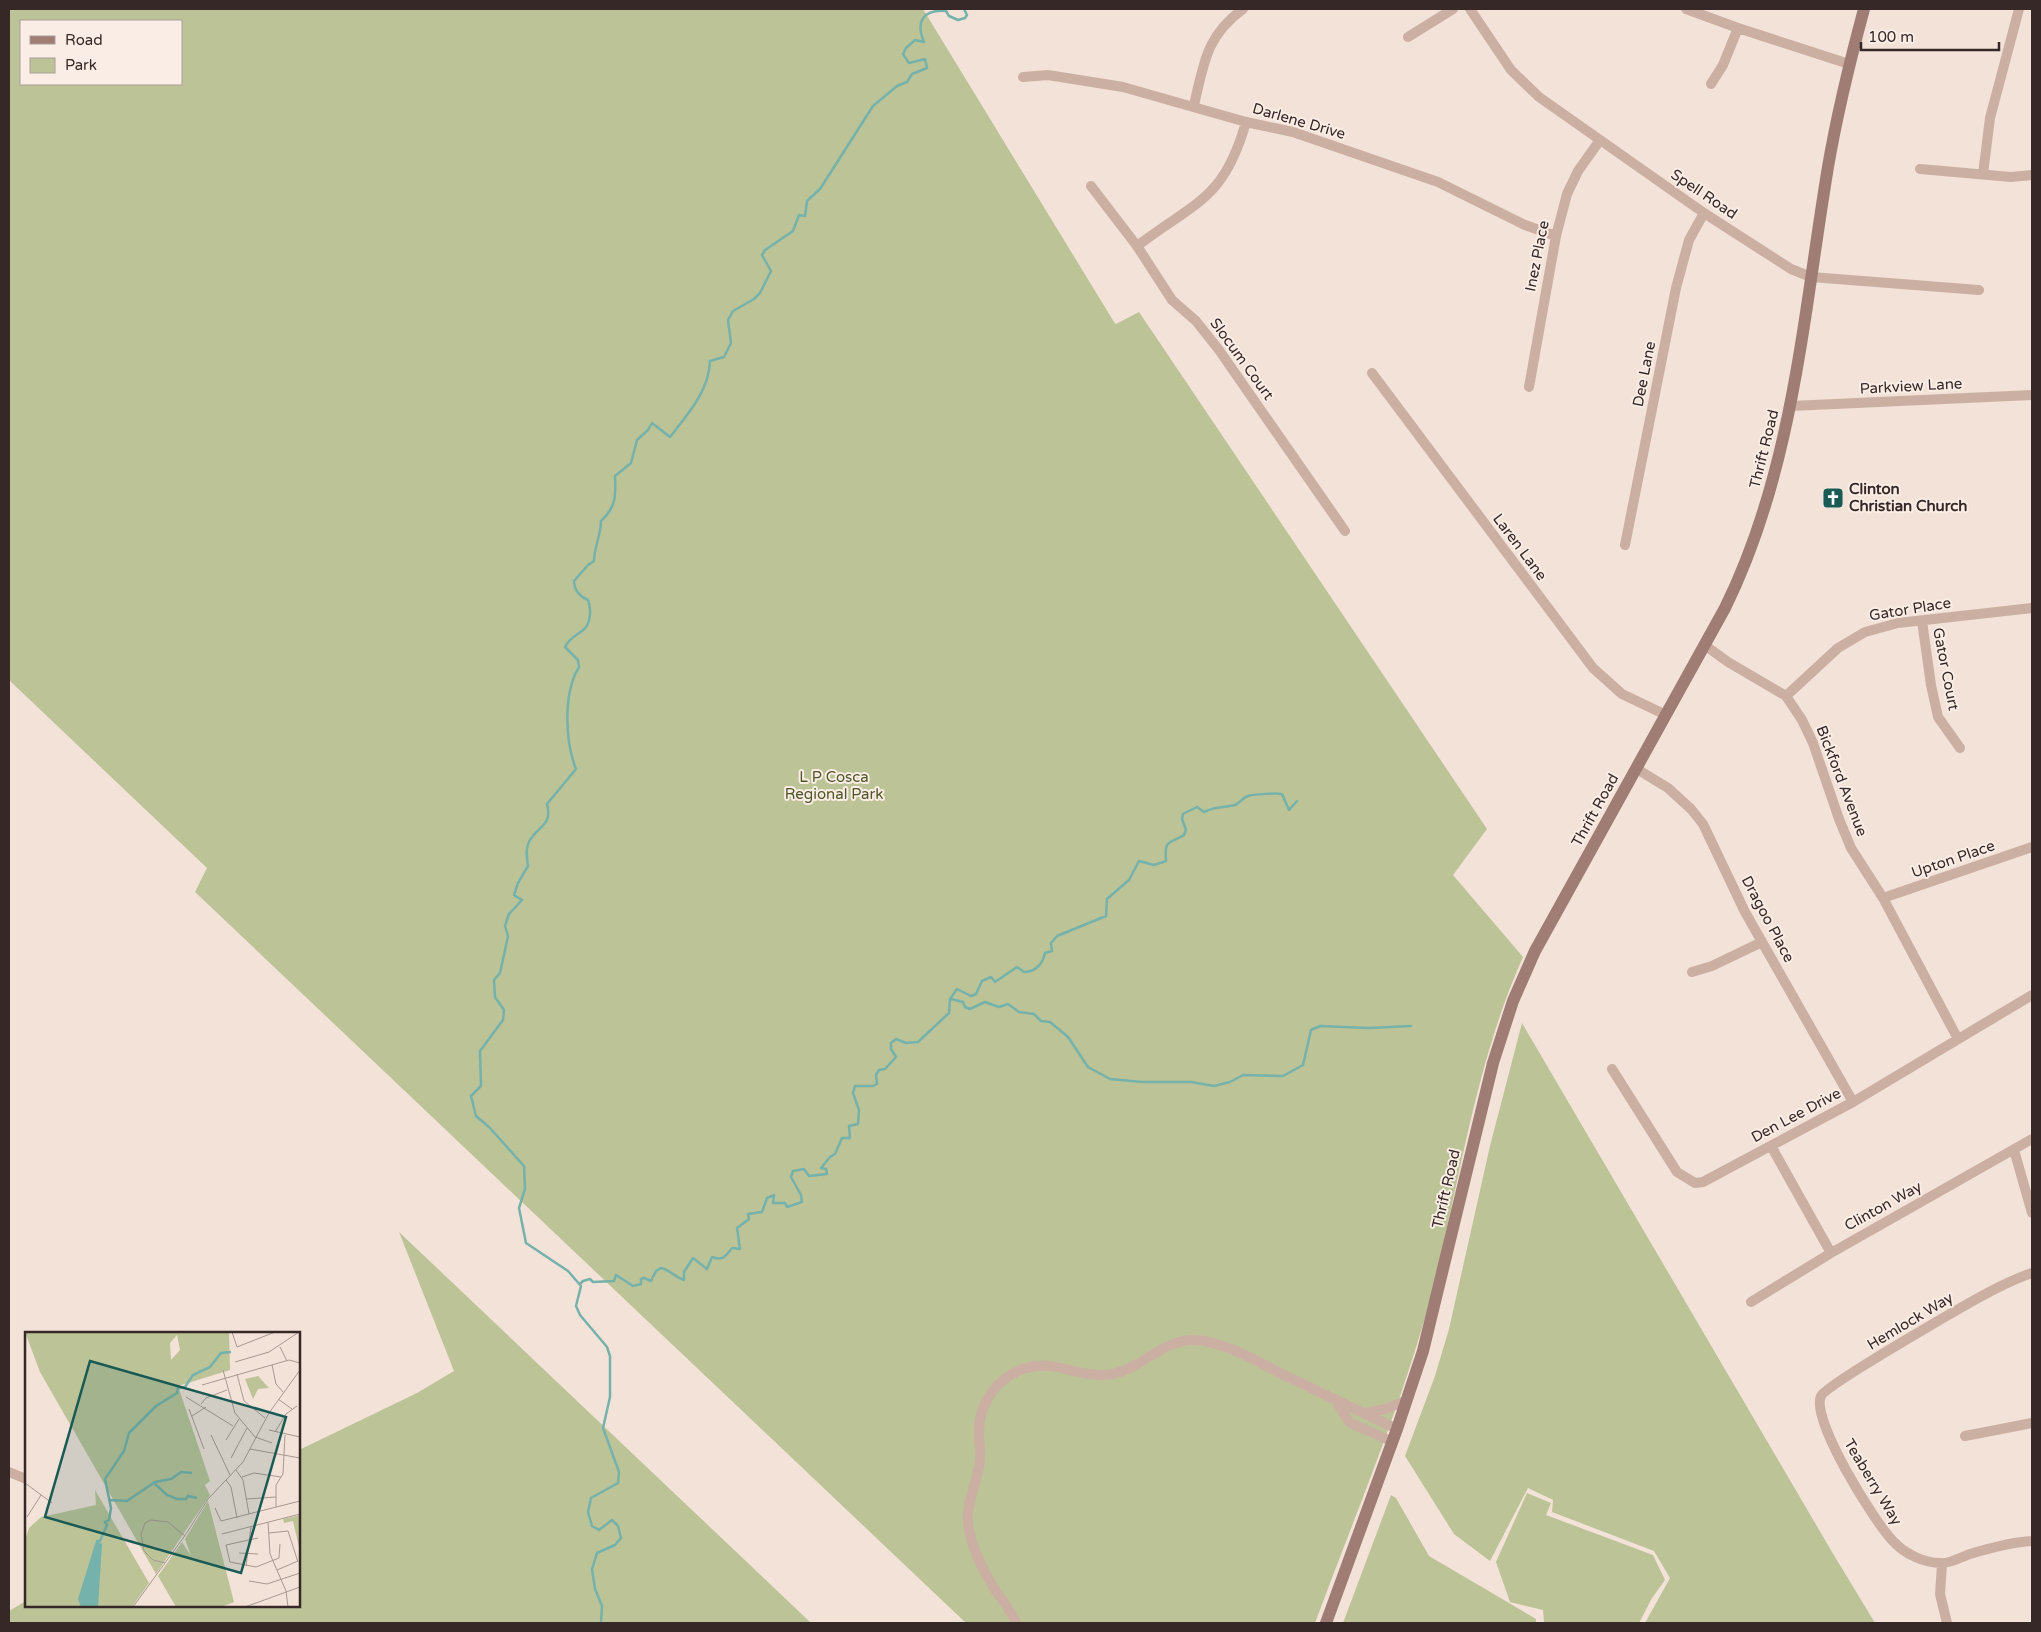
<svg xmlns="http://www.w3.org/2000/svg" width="2041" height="1632" font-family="'Varela Round',sans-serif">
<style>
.green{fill:#bbc397;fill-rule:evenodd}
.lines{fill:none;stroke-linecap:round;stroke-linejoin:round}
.stream{stroke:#75b2ab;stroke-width:2.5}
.street{stroke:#ccafa3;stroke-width:10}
.secondary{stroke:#9f7d75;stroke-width:12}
.labels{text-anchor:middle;stroke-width:4;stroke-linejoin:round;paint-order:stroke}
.street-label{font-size:15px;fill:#362826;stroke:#faede5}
.poi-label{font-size:15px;font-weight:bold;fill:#362826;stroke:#faede5;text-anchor:start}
.park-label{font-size:15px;fill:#4d5628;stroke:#faede5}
.inset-river{fill:none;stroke:#75b2ab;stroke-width:2.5}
.inset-road{fill:none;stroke:#a79891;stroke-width:1}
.view{fill:#195a54;fill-opacity:0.15;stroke:#195a54;stroke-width:2.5}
.inset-edge{fill:none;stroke:#362826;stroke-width:2.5}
</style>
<rect width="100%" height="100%" fill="#f3e2d8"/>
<path class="green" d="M9 9H923L1114 322 1116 324 1139 312 1487 829 1453 875 1523 957C1471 1073 1458 1200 1424 1321 1394 1424 1352 1523 1315 1623H966L195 892 207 868 9 680ZM21 21H181V84H21Z
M1522 1023 1832 1552 1875 1623H1645L1670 1578 1654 1551 1552 1512 1553 1500 1528 1488 1490 1561 1454 1534 1405 1456 1435 1376 1449 1329 1490 1146Z
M399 1232 770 1584 811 1623H9V1611L26 1601V1606H299V1450L417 1393 454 1371Z
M1527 1493 1551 1503 1546 1515 1653 1555 1665 1580 1652 1598 1639 1623H1544L1543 1610 1510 1602 1496 1562Z
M1391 1495 1396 1498 1429 1556 1536 1619V1623H1343Z"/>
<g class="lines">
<path class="stream" d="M951 999 963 1002 965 1007 970 1009 985 1002 999 1007 1008 1004 1019 1012 1034 1014 1041 1021 1050 1022 1068 1037 1088 1067 1110 1079 1142 1082H1191L1214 1086 1230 1082 1243 1075 1283 1076 1303 1065 1311 1030 1320 1026 1369 1028 1411 1026
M580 1284 583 1281 590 1279 593 1282 614 1281 616 1275 633 1286 641 1284V1279L644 1278 651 1281 656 1271 661 1268C670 1270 675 1277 684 1280V1272L693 1258 707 1269 712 1257C723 1261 725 1257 732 1248L740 1249 737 1228 749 1219 748 1214 762 1212 767 1198 774 1195 773 1203H785L787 1207 802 1202 801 1195 791 1177 793 1171 804 1169 809 1176 827 1174 826 1169 821 1168 830 1157 835 1154 842 1138H850L849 1126 858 1124 859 1110 853 1093 855 1086H873L877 1084 876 1075 879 1070 885 1069 896 1057 891 1049V1043L896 1039 906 1043 918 1042 949 1013 950 999 957 989 971 996 976 994 982 981 991 977 995 982 1017 967 1024 972C1036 972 1043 963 1045 953L1052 951 1051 943 1057 936 1106 916 1107 899 1129 880 1139 861 1154 865 1166 861C1164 838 1170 844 1184 835L1186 830 1182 819 1183 814 1197 807 1204 812C1215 806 1224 808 1235 805 1240 803 1242 798 1248 796 1253 794 1278 793 1282 794L1289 810 1297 801
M601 1623 602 1606 595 1589 592 1569 597 1553 615 1545 621 1538 618 1526 612 1520 599 1530 592 1526 588 1512 591 1498 618 1483 619 1472 603 1428 610 1397V1356L607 1347 580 1315 576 1306 581 1286 568 1271 526 1243 519 1208 525 1189 524 1166 489 1127 476 1116 471 1096 481 1086 480 1051 503 1020 504 1010 495 997 494 980 500 973 508 936 505 926 509 914 522 900 514 895 518 883 528 866C527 858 525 849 529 842 537 826 553 826 547 804L576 769C565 741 563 693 579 667L578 660 565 647C571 635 580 635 586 627 591 620 591 607 588 600 580 597 574 590 574 581L588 565 594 561C594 547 601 535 601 521 616 507 616 496 615 476L631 463 637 440 648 430 652 423 670 437C688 414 709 391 710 361L724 357 731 343 728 320 733 311 754 299 760 293 771 271 762 255 765 250 793 231 799 215 805 216 807 201 820 189 873 106 897 86 907 82 912 74 927 68 925 59 909 63 903 54 906 48 915 40 924 42C915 21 924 9 946 11L949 16 958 20 965 18 967 15 964 9"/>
<path class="street" d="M1470 9 1511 70 1539 97 1704 213 1791 269 1811 277 1979 290
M1686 9 1738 28 1849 64
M1408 37 1453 9
M1023 77 1048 75 1123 87 1246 122 1293 132 1438 182 1525 225 1556 236
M1711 84 1723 65 1738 28
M1194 105C1204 63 1206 36 1243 9
M1920 169 2011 177 2032 175
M1983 174 1990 118 2019 9
M1091 186 1137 246 1172 300 1196 321 1219 350 1345 531
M1137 246C1196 201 1224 200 1246 122
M1372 373 1593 668 1622 694 1666 715
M1529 387 1556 236 1567 194 1578 171 1600 140
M1791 406 2032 395
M1625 545 1676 288 1689 240 1704 213
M1922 621 1931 685 1938 717 1960 748
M1706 646 1728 662 1786 696 1802 720 1813 743 1839 819 1851 848 1883 898 1958 1039
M1786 696 1838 648 1865 632 1898 623 2032 608
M1637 769 1668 788 1691 809 1703 824 1745 912 1853 1102
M1883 898 2032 847
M1692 972 1712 966 1762 942
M1612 1069 1677 1172 1695 1183 1703 1182 1853 1102 2032 995
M1771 1146 1831 1253
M2014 1150 2032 1213
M2032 1273C2020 1277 2009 1282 1997 1288 1975 1299 1827 1384 1821 1396 1810 1419 1876 1525 1894 1542 1905 1554 1924 1563 1941 1563 1949 1564 1961 1557 1970 1554 1990 1548 2011 1542 2032 1541
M1751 1302 1831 1253 2032 1139
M1335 1399 1349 1422 1393 1442
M1364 1413 1386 1409 1407 1400
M1965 1436 2032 1423
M9 1472 26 1479
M1942 1564 1940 1594 1947 1623
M1016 1623C1011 1610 1002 1600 994 1588 983 1571 973 1550 969 1530 964 1508 975 1488 979 1467 982 1455 979 1445 979 1433 978 1404 997 1377 1026 1368 1054 1360 1076 1376 1104 1375 1137 1374 1157 1343 1190 1340 1220 1338 1261 1364 1288 1377 1324 1394 1361 1412 1397 1429"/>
<path class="secondary" d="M1326 1623 1397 1429 1423 1351 1493 1063 1513 1001 1535 951 1725 608C1793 470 1803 317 1828 167 1837 114 1850 61 1864 9"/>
</g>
<defs>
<g id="church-square" transform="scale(1.125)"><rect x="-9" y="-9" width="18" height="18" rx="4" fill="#195a54" stroke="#faede5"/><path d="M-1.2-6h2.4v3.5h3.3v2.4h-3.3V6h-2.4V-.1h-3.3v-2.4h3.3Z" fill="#fff"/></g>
</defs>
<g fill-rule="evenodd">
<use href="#church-square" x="1833" y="498"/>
</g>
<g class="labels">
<g class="street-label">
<text transform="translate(1299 121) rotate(16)" y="5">Darlene Drive</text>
<text transform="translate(1704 194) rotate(34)" y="5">Spell Road</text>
<text transform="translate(1537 256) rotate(-79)" y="5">Inez Place</text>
<text transform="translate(1242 359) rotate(54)" y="5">Slocum Court</text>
<text transform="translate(1644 374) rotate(-79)" y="5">Dee Lane</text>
<text transform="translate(1911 386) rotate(-3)" y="5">Parkview Lane</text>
<text transform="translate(1764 449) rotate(-76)" y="5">Thrift Road</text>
<text transform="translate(1520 547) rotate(53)" y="5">Laren Lane</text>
<text transform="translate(1910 609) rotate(-9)" y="5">Gator Place</text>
<text transform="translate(1946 669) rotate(79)" y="5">Gator Court</text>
<text transform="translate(1842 781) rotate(69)" y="5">Bickford Avenue</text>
<text transform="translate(1595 810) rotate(-61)" y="5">Thrift Road</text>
<text transform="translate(1953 859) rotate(-19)" y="5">Upton Place</text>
<text transform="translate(1768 919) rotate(62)" y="5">Dragoo Place</text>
<text transform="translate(1796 1115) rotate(-28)" y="5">Den Lee Drive</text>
<text transform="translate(1446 1189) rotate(-77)" y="5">Thrift Road</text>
<text transform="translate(1883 1206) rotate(-29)" y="5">Clinton Way</text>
<text transform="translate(1910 1321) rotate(-31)" y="5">Hemlock Way</text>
<text transform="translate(1873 1482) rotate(59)" y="5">Teaberry Way</text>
</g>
<g class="poi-label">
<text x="1849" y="494">Clinton<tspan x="1849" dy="17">Christian Church</tspan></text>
</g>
<g class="park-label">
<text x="834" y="782">L P Cosca<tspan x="834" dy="17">Regional Park</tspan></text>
</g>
</g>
<g transform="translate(25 1332)">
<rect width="275" height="275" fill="#f3e2d8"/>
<path d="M0 0H204L205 38 153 54 185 149 180 153 185 163 131 242 15 40ZM152 3 155 18 146 28 145 11ZM233 44 244 56 233 57 228 67 220 47ZM70 158 124 251 107 275H0V208L4 196 16 185 71 173ZM183 169 209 270 196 275H151L133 244 157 210 166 224 160 207ZM275 183V215H274L268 189 259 191 258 187Z" fill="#bbc397" fill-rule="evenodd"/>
<path d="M71 209 77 212 73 275H56L53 267Z" fill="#75b2ab"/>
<path class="inset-river" d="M130 152 142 163 152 167H161L163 164 172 166M85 168 102 169 130 150 146 147 156 140 167 141M71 209H75L82 193 80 190 84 188 86 176 80 147 99 119 104 101 131 74 152 61 153 56 160 55 168 43 185 35 196 21 206 20"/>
<path class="inset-road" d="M207 0 212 15 250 0M255 15 262 29M210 30 244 20 274 0M247 33 251 52 258 60M198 38 210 81 230 105 247 111M212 42 219 69 240 86M177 53 264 28 275 31M161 65 208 94M253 67 267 77M176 72 181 66 202 58M164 77 179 117M167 84 181 75M244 98 275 105M250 100 261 82 272 74M186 103 205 143M275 105V121M201 108 214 87M225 117 275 126M206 126 222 96M211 138 218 148 224 182M217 145 229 141 256 145M201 148 206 155 212 186M0 151 27 171M221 167 251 165M251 175V153L258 142 260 103M190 176 196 189 275 169M2 185 16 163M243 190 245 222 261 259 263 275M244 201 263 199 273 230M197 202 275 182M233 206 201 213 205 230 231 235 254 226 255 212M214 221 233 222M140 231 128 228 119 219 116 202 120 191 126 188 143 190 160 204M221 234 226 195M252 238 273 229M224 249 242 252 275 241M108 275 161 202 183 167 218 130 244 81 275 38M220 275 275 255"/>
<path class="view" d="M65 29 261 85 216 241 20 185Z"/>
<rect width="275" height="275" class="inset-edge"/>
</g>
<rect width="2041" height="1632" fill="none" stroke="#362826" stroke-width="20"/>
<rect x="20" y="20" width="162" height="65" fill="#faede5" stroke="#ac9e99"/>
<rect x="30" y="36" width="25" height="8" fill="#9f7d75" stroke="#ac9e99"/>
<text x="65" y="45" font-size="15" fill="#362826">Road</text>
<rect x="30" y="58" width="25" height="15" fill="#bbc397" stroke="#ac9e99"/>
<text x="65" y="70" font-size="15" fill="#362826">Park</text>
<path d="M1861 42v8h138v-8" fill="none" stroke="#362826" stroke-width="2.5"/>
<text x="1868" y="42" font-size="15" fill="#362826" stroke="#faede5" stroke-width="4" paint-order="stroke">100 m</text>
</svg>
